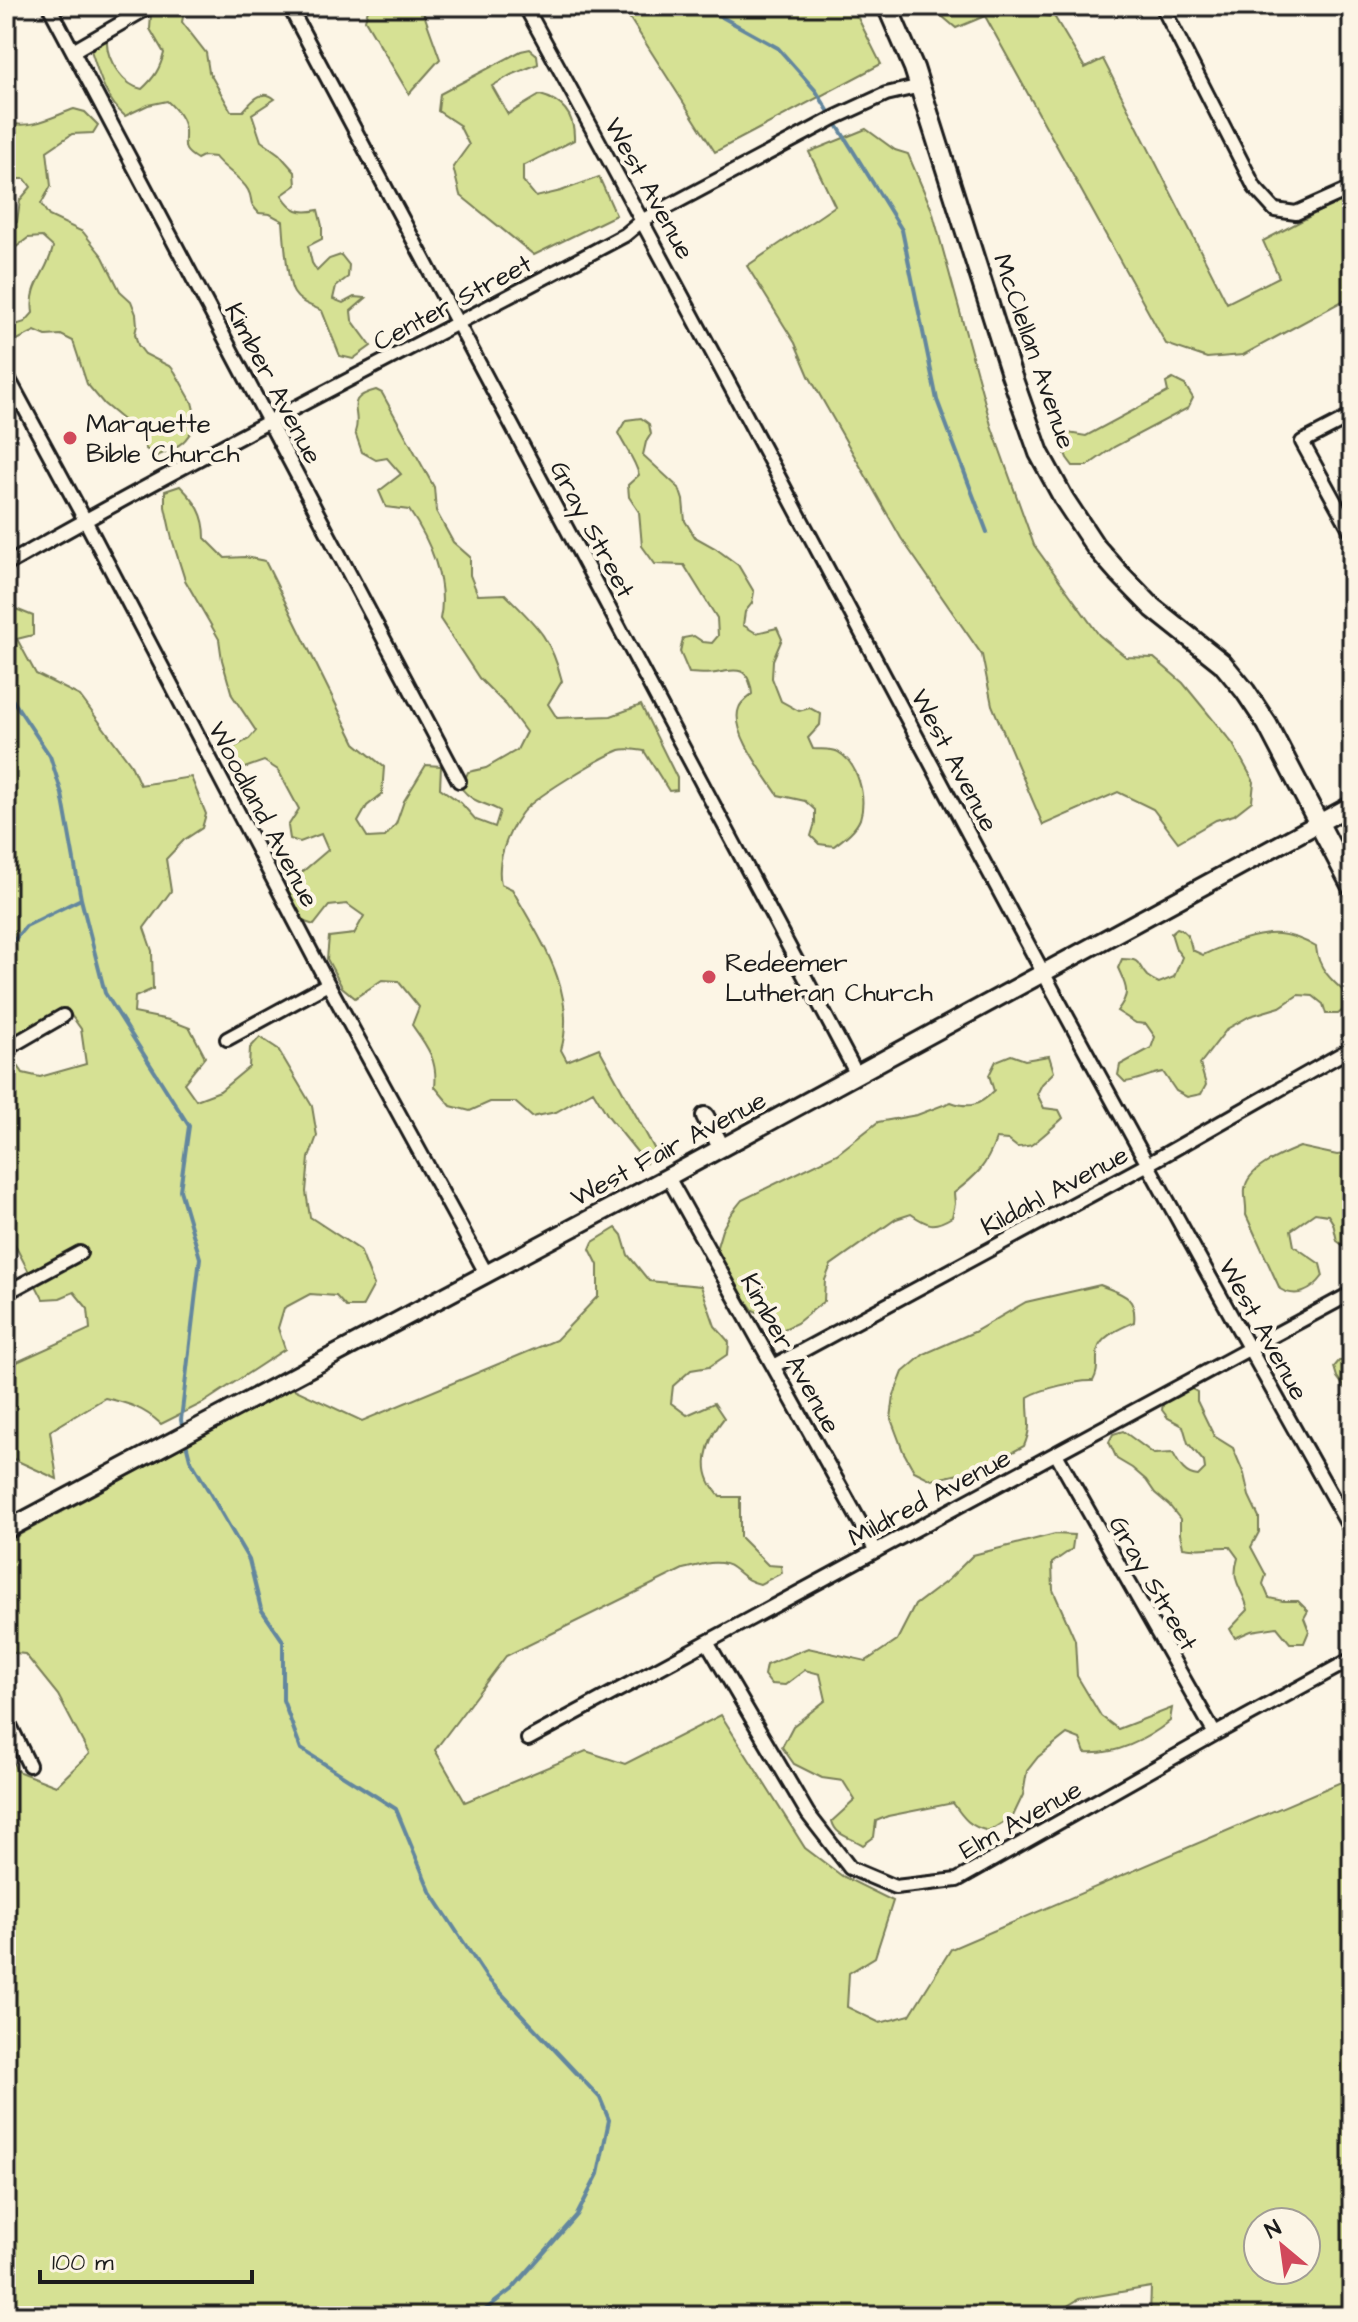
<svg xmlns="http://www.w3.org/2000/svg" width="1358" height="2322" font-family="'Architects Daughter',sans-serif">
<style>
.green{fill:#d6e194;stroke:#797e58;stroke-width:2;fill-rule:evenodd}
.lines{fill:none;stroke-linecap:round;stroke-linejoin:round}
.stream{stroke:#64879e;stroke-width:4}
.minor-casing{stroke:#1c1c1c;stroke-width:18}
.tertiary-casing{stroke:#1c1c1c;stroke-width:22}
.secondary-casing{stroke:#1c1c1c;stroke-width:24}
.minor{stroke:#fcf5e5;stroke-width:12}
.tertiary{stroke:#fcf5e5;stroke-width:16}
.secondary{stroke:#fcf5e5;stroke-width:18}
.poi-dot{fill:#d1495b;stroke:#fcf5e5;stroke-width:3}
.labels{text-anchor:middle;stroke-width:8;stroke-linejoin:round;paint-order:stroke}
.street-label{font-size:26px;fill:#1c1c1c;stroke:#fcf5e5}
.poi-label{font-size:26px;fill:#1c1c1c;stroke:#fcf5e5;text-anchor:start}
</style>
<rect width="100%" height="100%" fill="#fcf5e5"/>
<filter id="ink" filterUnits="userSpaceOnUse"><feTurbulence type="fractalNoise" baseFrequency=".0125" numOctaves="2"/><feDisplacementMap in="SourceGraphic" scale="16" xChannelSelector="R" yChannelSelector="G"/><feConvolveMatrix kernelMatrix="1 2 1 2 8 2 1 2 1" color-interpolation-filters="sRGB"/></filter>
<g filter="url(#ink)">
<path class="green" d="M168 6H185L182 22 206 53 209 72 231 111H243C252 101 262 88 275 99L252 114 261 141 279 154 295 172 296 185 282 195C292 211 300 214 318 210L322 226V239L308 246 312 263 317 271 329 259 341 255 349 265 348 277 336 286 333 299 343 303 354 297 366 298 351 311 352 320 371 346 353 359 340 356 322 311C313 306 300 303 294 293 287 282 284 236 283 221L270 214 259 213C247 201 254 201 248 190 241 177 224 169 215 157L203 156 197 159C180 149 186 146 185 130 184 118 176 109 167 101L148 105 125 116C104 99 97 68 89 44L101 37 107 41C106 60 124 86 142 89 154 78 160 69 164 53L150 29 151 15Z
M369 6H421L440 59 409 94 365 20Z
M622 6H852L881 64 715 152Z
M930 6H1048L1085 68 1103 59 1227 303 1279 277 1263 241 1352 194V296L1243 355 1207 358 1166 344 985 16 956 28Z
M530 49 537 55 538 64 511 75 492 86 508 114 540 95C564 101 575 116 574 140L523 166V181L536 197 561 191 599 177 616 215 534 255 460 195 453 167 469 145 459 125 438 111 440 94 521 51Z
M74 109 85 112 98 125 93 133 72 134 47 151 51 186 41 204 49 216 83 232 103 257 120 291 131 301 136 314 137 325 135 334 138 345 145 354 171 367 175 372 192 402 197 422C184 445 181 445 157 456L146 449 139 433 104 404 87 384 73 341 61 335 46 336 35 331 17 340 11 363 6 359V328L25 322 33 313C29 283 47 275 53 247L42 237 28 238 6 255V230L17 222 20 200 31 187 25 179H13L6 189V122C29 131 54 116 74 109Z
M866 129 895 150 908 154 932 210 991 425 1034 545 1099 635 1126 657 1154 658 1183 683 1233 744 1254 782 1252 801 1234 815 1216 820 1178 842 1153 809 1118 792 1043 825 992 705 982 655 901 538 809 376 795 343 747 266 835 206 809 152Z
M1173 379 1185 385 1193 398 1188 408 1114 447 1087 466H1073L1067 458 1058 436 1062 432 1086 436 1168 392 1166 383Z
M376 390 382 393 434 487 436 511 453 542 470 557V575L478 595 505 594C536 625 551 637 562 681L548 704 557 718 611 716 641 705 677 778V790L669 791 644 751C637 750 627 748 620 750 600 758 532 798 521 814 507 834 496 861 501 884L512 889C539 938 578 991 561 1050L567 1061 599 1048 655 1150 646 1163 608 1116 593 1091 556 1112 532 1117 515 1102H490L470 1111 451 1106 435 1087C438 1060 427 1046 412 1025L419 1007 398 981 382 980 355 998 342 987 327 959 329 937 354 934 364 916 347 904 329 906 314 925 302 921 288 890 301 873 328 850 321 834 300 842 290 839 288 826 299 809 278 770 264 761 236 771 229 760 234 747 249 739 256 731 232 695 222 660 219 639 185 580 172 539 165 507V491L180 486C196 502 205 514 205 538L225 558 245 557 265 561 355 743 384 767 382 794 367 806 358 822 368 838 385 837 396 824 404 801 426 765 441 766 440 788 461 803 476 820 495 827 500 811C484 802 473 803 461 788L468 772 486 768 517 750 526 732 506 705 479 678 440 619C448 582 430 540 409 510L386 507 379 491 401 474 387 458 376 460 362 452 355 432C363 412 341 399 376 390Z
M641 418 649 424 651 434 646 442 643 455 679 488 683 500 685 521 695 537 715 548 738 565 754 592 752 603 745 612 743 625 756 633 777 628 782 639 773 660 772 678 781 701 799 711 810 708 821 714 820 725 808 738 813 749C821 750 831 748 838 752 858 763 867 797 860 819 855 831 843 839 834 846L819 844 811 836 815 823V810L805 801 778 795C765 775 730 731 739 708 741 702 747 698 752 694 749 667 738 668 716 673 708 675 697 673 689 673L680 652 683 638 694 636 703 642 712 643 718 636 717 618 684 565 655 564 642 546 639 512 629 497 628 485 639 475C635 459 625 448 618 433L626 420Z
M6 605 33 616V635L17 639 36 674 80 696 130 763 140 785 191 777 206 814 202 828 184 840 166 859 171 891 144 928 152 951 153 989 135 997 134 1013 169 1020 190 1028 205 1057 184 1083 196 1100 220 1091 249 1067 250 1048 260 1037 278 1049 312 1106 317 1136 309 1158 306 1192 310 1217 360 1250 374 1285 362 1307H346L336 1296 310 1294 284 1308 278 1328 285 1349 203 1403 161 1424C144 1408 128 1403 105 1398L50 1431 57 1479 11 1458 6 1463V1367L90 1329 88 1309 74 1292 60 1298 43 1299 6 1228ZM66 1008 81 1029 86 1064 40 1077 23 1073 10 1054 37 1022Z
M1177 928C1188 931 1190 940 1192 950L1203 955C1222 946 1257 932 1279 934 1291 935 1306 941 1316 947 1318 969 1332 981 1348 995L1347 1007 1338 1014H1326L1323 1004 1313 996 1298 995 1280 1007 1250 1016 1227 1029 1200 1064 1206 1085 1201 1094 1187 1097 1176 1091 1163 1072C1149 1074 1139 1081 1125 1082L1118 1075 1120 1065 1151 1048 1155 1037 1146 1024 1136 1023 1117 1011C1131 993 1127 988 1118 968L1122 959C1143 959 1136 964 1147 976 1151 979 1155 981 1159 983L1174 977 1182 957 1176 949 1171 933Z
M1011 1055 1025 1060 1049 1056 1054 1072 1042 1084 1037 1094 1044 1108 1059 1110 1063 1118C1060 1121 1034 1144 1031 1145 1030 1146 1019 1147 1017 1147L1008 1140 996 1139C986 1167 977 1175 954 1193L955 1204 952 1217C934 1228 928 1226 911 1214L896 1219 831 1265 825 1280 824 1301 797 1323 782 1330 770 1318 753 1310 729 1276 716 1250 722 1230 730 1215 742 1200 837 1154 878 1122 917 1115 951 1102C970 1109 980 1105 994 1091L989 1075 996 1061Z
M1300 1147 1337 1155 1352 1153V1181L1342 1187 1352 1205V1248L1348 1249 1337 1241 1333 1223 1328 1215 1315 1213 1291 1230 1294 1246 1320 1264 1323 1276C1312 1291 1297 1299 1280 1289L1246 1215C1247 1206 1244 1197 1245 1189 1247 1168 1283 1154 1300 1147Z
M616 1228 622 1235 628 1255 649 1281 701 1286 715 1326 729 1342 728 1354 709 1367 691 1370 673 1386 671 1403 687 1415 714 1403 724 1418C711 1434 700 1459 709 1480 711 1486 717 1492 720 1497H740V1537L768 1565 781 1566 782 1573 760 1584C745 1580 745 1577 733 1568 719 1557 699 1566 683 1569L506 1656 435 1750 465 1802 586 1751 625 1764 721 1715 805 1848 842 1876 893 1901 875 1957 849 1973 847 2007 880 2023 910 2015 951 1949 1341 1782 1352 1785V2316H1150L1151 2287 1079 2299 1051 2316H6V1747L17 1771 56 1786 89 1754 58 1695 25 1654 6 1652V1542L292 1388 362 1421 556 1340 598 1296V1265L590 1249 593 1242ZM1258 2222H1306V2270H1258Z
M1100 1285C1121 1294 1137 1295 1134 1322 1122 1328 1102 1335 1098 1349 1095 1361 1100 1369 1093 1381 1078 1380 1041 1389 1028 1397 1027 1418 1033 1425 1024 1446L994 1462 959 1474 932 1480 914 1471 903 1451 891 1419 894 1395 903 1372 924 1354 974 1332 1026 1302Z
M1352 1360V1397L1337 1377 1334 1367 1339 1361Z
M1190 1388 1197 1392V1401L1214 1436 1233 1448 1244 1474 1249 1496 1259 1517V1532L1251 1547 1266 1575 1263 1584 1269 1598 1283 1601H1298L1308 1611 1304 1618 1309 1631 1304 1643H1290L1277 1627 1251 1631 1235 1638 1230 1629 1248 1610C1243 1587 1230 1584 1238 1558L1230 1547C1211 1546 1203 1551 1183 1547L1180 1534V1519L1169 1505 1155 1493 1146 1480 1132 1468 1117 1459 1109 1442 1113 1434 1123 1431 1154 1454 1173 1453C1179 1464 1184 1475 1198 1476L1205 1469 1204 1462 1188 1443 1183 1426 1168 1418 1162 1410 1163 1404Z
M1055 1534 1074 1535 1072 1549 1052 1563 1053 1590 1075 1640 1077 1676 1101 1716 1118 1729 1172 1708 1170 1721C1146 1740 1116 1755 1085 1753L1080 1739 1067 1734 1038 1757 1027 1771 1023 1795 1013 1816 989 1831C970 1827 964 1819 953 1803L888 1816 876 1821 874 1837 863 1845C851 1837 836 1837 832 1821L855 1800 843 1781 822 1778 794 1764 782 1747 793 1726 826 1700 820 1674 805 1670 785 1685 771 1684 764 1675 766 1665 808 1648 866 1661 897 1640 915 1605 948 1580 973 1555Z"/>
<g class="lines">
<path class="stream" d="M702 6 778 48 816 91 902 230 937 400 987 532
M6 690 50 756 62 794 81 899 105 993 189 1126 180 1190 200 1258 181 1420 183 1431
M6 950 26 926 81 899
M185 1439 190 1459 249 1560 261 1609 283 1641V1700L301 1749 396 1809 430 1891 487 1978 600 2098 609 2120 598 2174 577 2215 512 2289 477 2316"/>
<g class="minor-casing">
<path id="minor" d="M49 6 459 781
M289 6C477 362 668 717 856 1073
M525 6C702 327 870 653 1044 974 1145 1161 1248 1347 1352 1532
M1162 6 1255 188 1275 210 1296 213 1352 188
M1049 8 1052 6
M73 51 151 6
M6 374 85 520 328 984 486 1273
M1352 416 1302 442 1352 533
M6 565C209 449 419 345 625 235L643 220 836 117 886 94 921 86
M227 1039 328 984
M6 1049 63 1016
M668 1177 876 1551
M6 1293 80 1253
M774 1366 1148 1164 1352 1048
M1056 1454 1215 1734
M707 1642 808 1814 850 1868 895 1887 957 1880 1215 1734 1352 1659
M6 1717 29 1765
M528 1739 1352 1293"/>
</g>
<g class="tertiary-casing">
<path id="tertiary" d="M705 1116 721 1147
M6 1530 668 1177 1352 805"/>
</g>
<g class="secondary-casing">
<path id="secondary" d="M887 6 914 68 1011 374 1039 453 1064 499 1095 546 1118 572 1153 608 1222 663 1245 691 1267 724 1352 887"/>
</g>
<use href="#minor" class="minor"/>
<use href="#tertiary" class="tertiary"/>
<use href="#secondary" class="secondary"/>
</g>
</g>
<g class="poi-dot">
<circle cx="70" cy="438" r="8"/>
<circle cx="709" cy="977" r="8"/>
</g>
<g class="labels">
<g class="street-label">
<text transform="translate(650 188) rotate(61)" y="9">West Avenue</text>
<text transform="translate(452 302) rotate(-28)" y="9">Center Street</text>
<text transform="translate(1035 351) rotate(71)" y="9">McClellan Avenue</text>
<text transform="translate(274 383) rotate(62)" y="9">Kimber Avenue</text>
<text transform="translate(593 529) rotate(62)" y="9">Gray Street</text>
<text transform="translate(955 760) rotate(62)" y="9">West Avenue</text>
<text transform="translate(264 814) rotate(62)" y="9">Woodland Avenue</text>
<text transform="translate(668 1148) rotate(-28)" y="9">West Fair Avenue</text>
<text transform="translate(1054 1190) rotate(-28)" y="9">Kildahl Avenue</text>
<text transform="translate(1264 1329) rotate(61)" y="9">West Avenue</text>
<text transform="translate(791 1353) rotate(61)" y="9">Kimber Avenue</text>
<text transform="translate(929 1497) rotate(-28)" y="9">Mildred Avenue</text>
<text transform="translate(1154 1583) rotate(60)" y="9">Gray Street</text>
<text transform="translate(1020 1819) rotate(-29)" y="9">Elm Avenue</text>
</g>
<g class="poi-label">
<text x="86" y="432">Marquette<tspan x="86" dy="30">Bible Church</tspan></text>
<text x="725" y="971">Redeemer<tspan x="725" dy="30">Lutheran Church</tspan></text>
</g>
</g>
<rect width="1358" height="2322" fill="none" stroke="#fcf5e5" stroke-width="32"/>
<rect x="16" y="16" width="1326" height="2290" fill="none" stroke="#1c1c1c" stroke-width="3" filter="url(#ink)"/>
<g transform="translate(1282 2246) rotate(331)"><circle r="38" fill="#fcf5e5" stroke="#a29e95" stroke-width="2"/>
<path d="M0-6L14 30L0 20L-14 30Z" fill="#d1495b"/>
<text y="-12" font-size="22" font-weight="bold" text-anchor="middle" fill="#1c1c1c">N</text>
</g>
<path d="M40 2270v12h212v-12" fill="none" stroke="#1c1c1c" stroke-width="4"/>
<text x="52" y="2270" font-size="24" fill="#1c1c1c" stroke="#fcf5e5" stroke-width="6" paint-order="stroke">100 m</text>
</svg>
